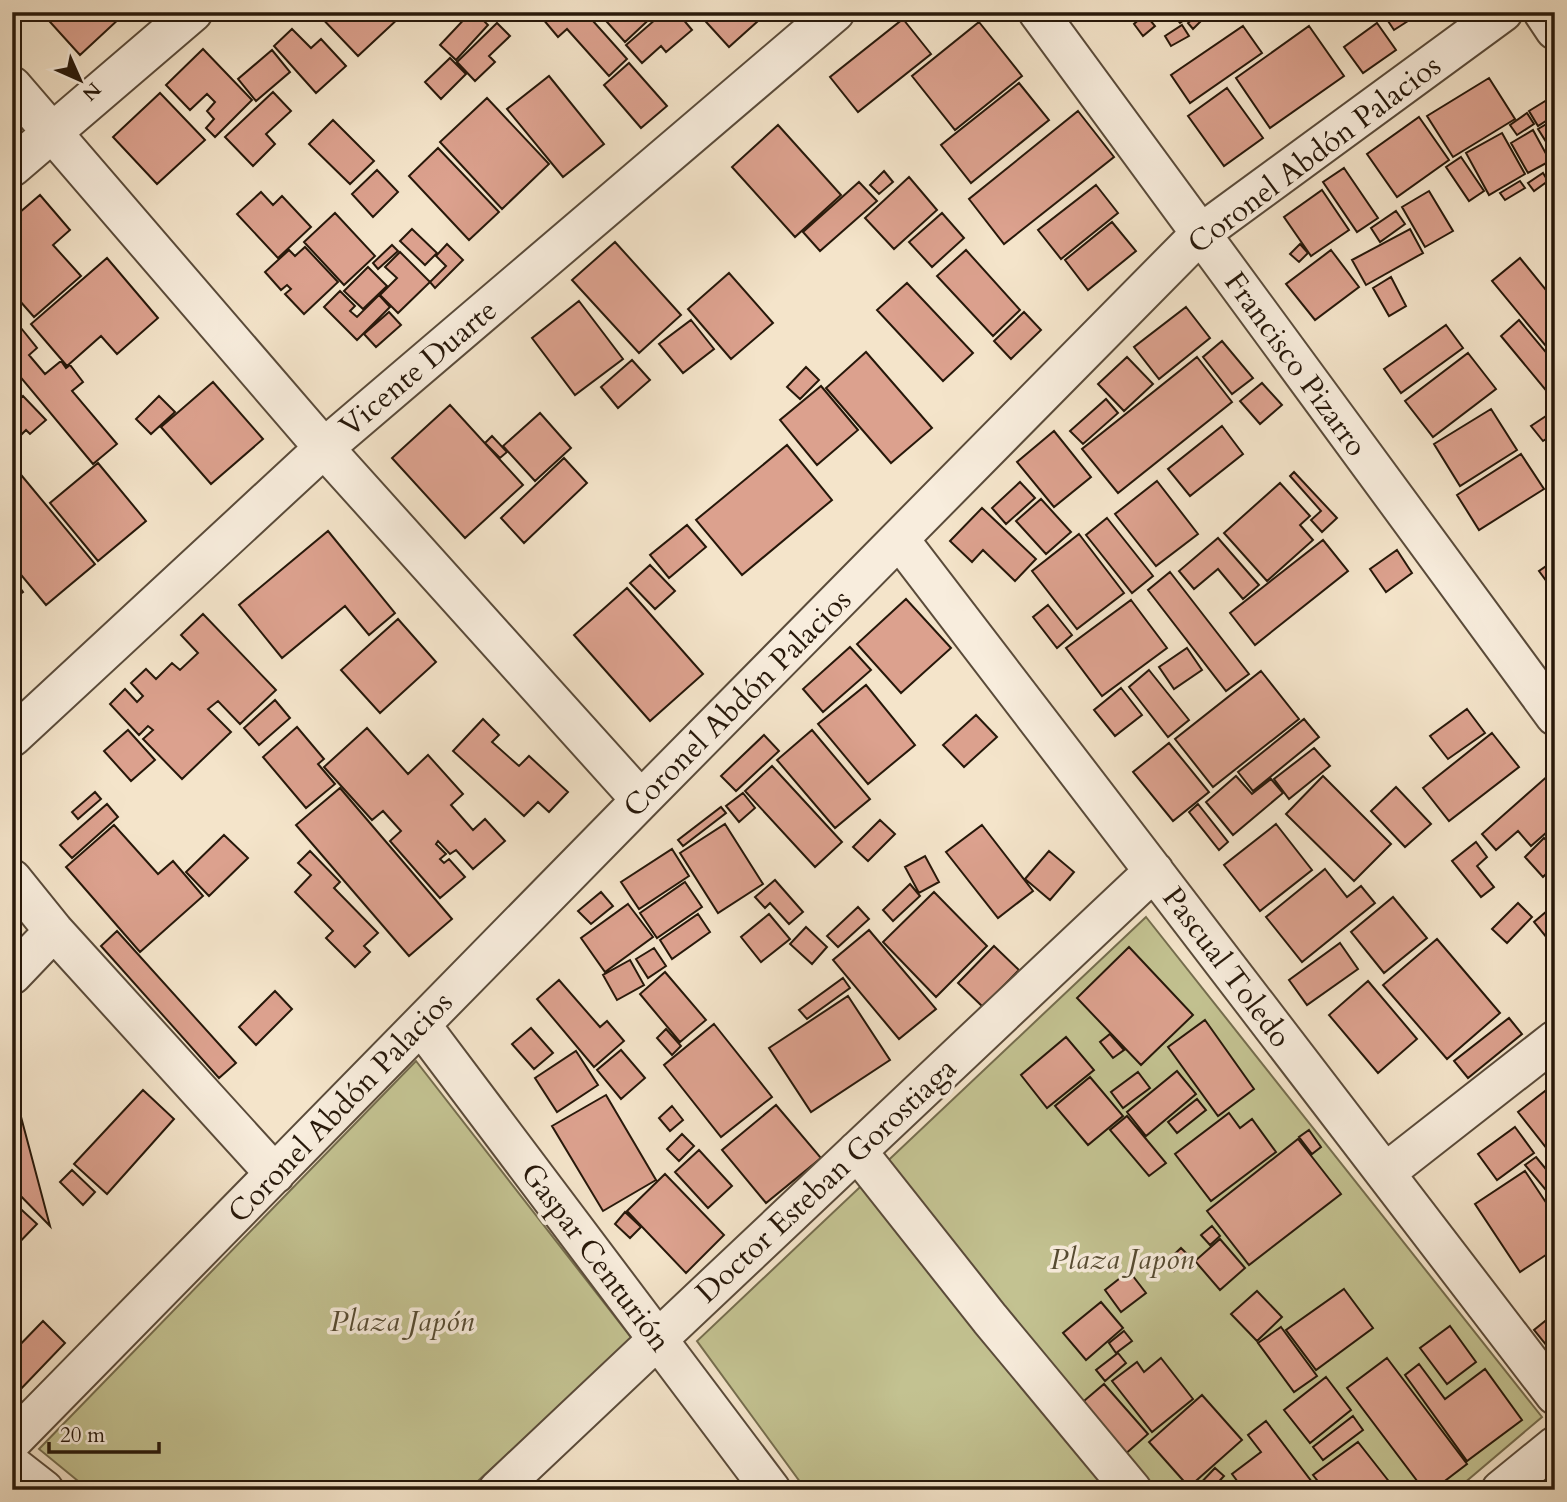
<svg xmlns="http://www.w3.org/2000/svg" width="1567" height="1502" font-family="Cardo,serif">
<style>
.green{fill:#c3c291;stroke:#756d4e;stroke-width:2}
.building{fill:#dca18e;stroke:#27180a;stroke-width:2}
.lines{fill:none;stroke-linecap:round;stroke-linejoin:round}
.minor-casing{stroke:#5a4b3a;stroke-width:42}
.tertiary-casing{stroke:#5a4b3a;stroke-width:42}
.minor{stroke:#f8eddd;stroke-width:38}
.tertiary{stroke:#f8eddd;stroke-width:38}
.labels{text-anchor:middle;stroke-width:7;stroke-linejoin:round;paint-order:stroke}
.street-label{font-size:30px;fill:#27180a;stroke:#f8eddd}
.park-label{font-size:30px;font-style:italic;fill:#564b32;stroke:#f8eddd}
</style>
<rect width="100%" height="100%" fill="#f4e4ca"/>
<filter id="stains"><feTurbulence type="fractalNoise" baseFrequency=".00286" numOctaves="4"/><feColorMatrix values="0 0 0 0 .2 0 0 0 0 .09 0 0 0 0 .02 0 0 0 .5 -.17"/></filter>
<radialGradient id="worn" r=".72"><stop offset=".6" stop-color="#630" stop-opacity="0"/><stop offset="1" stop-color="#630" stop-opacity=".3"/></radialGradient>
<path class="green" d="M1146 917 1542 1417 1456 1490H806L697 1341Z
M416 1061 633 1340 468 1490H89L39 1449Z"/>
<path class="building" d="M41 12H116L121 17 80 55Z
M316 12H397L401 16 358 56Z
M471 12H475L488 25 456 60 440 45Z
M537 12H585L627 59 609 76 567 29 558 37Z
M598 12H657L625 42Z
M664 12H677L692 30 666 52 661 46 642 63 626 45Z
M697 12H768L729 47Z
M1171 12H1195L1180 23Z
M1382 12H1422L1394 30Z
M1145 14 1155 26 1143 36 1134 24Z
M1196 16 1201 21 1193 29 1188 23Z
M903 19 931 54 858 112 830 77Z
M979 22 1022 76 955 130 912 76Z
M497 23 510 36 489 56 495 62 475 81 457 62Z
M1377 23 1396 50 1363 73 1344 47Z
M1182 25 1189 36 1171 46 1165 36Z
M1243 26 1262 53 1190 103 1171 75Z
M1309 26 1344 76 1270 128 1236 78Z
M292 29 311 48 321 39 346 66 316 93 274 46Z
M203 49 252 100 215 137 206 128 214 119 207 111 215 102 207 94 190 110 166 85Z
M272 50 290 72 256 101 238 79Z
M450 58 466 74 441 99 425 82Z
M629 63 667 106 641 128 604 85Z
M549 76 604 144 563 177 507 109Z
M1489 78 1515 119 1453 157 1427 116Z
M1019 83 1049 120 971 183 941 145Z
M1227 88 1263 138 1224 166 1188 116Z
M273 92 291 111 266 134 275 144 253 166 225 137Z
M160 93 205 140 157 184 113 137Z
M1555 95V115L1538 126 1529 111Z
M487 98 549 164 502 209 440 142Z
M1078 111 1114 157 1004 244 969 199Z
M1527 113 1534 124 1517 135 1510 125Z
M1419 117 1449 160 1397 197 1367 154Z
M1555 119V156L1538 129Z
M333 120 374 161 350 184 309 144Z
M778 125 841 195 795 237 732 167Z
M1533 130 1550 161 1528 173 1511 143Z
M1502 133 1525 174 1489 195 1466 153Z
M438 148 499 212 469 240 409 176Z
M1461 157 1484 191 1469 201 1446 167Z
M1344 168 1378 218 1357 232 1323 182Z
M377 170 398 192 373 217 352 194Z
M884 171 893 182 879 194 870 185Z
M1543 173 1548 181 1534 191 1528 183Z
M909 177 937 210 894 249 865 218Z
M1520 181 1525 188 1505 200 1500 193Z
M859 182 877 201 820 251 803 232Z
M1096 185 1118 213 1061 259 1038 230Z
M1322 190 1349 230 1311 256 1284 217Z
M1429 191 1453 231 1425 247 1402 207Z
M261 192 273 205 282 196 311 227 278 258 237 214Z
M40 195 70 230 53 245 81 276 34 317 12 292V219Z
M1396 211 1405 224 1380 242 1371 228Z
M335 213 375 256 344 285 304 242Z
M942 213 964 238 932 267 909 242Z
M1112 222 1136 251 1088 290 1065 260Z
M412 229 437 253 425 265 400 241Z
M1410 229 1423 253 1366 285 1352 260Z
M615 242 681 315 639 353 572 280Z
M447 244 463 260 435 288 430 282 446 266 436 256Z
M1300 244 1308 253 1299 262 1290 254Z
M392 245 398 251 378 269 373 263Z
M305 247 338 282 304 314 285 294 291 289 287 285 281 290 265 272 289 250 295 256Z
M966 250 1020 310 993 336 937 276Z
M1331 250 1359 287 1315 320 1286 284Z
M400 252 430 282 398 313 380 295 397 278 385 267Z
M107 258 158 318 117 354 101 336 67 366 31 324Z
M1520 258 1555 301V357L1492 281Z
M368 267 387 286 363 309 344 291Z
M729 273 773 323 731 359 688 309Z
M1391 277 1406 306 1389 316 1373 288Z
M907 283 973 353 943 381 877 310Z
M340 291 355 306 350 311 357 317 379 295 390 307 357 340 324 307Z
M579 301 623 359 575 395 532 338Z
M1186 307 1210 338 1159 379 1134 347Z
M389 312 401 325 376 347 364 334Z
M1024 312 1041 330 1011 359 994 341Z
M691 320 714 349 683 373 659 344Z
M1519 320 1555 363 1554 400 1501 336Z
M1446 325 1463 348 1401 393 1384 369Z
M21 328 37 348 29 355 45 374 61 361 66 368 70 365 83 382 72 391 117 444 93 464 12 367V336Z
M1222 341 1253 378 1232 394 1203 357Z
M866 352 932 428 891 463 826 388Z
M1468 353 1496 389 1433 437 1405 401Z
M1127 357 1153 384 1124 411 1098 384Z
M1197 357 1232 402 1118 493 1082 449Z
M632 360 650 380 618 408 601 387Z
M806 367 819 380 800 399 787 387Z
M213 382 263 439 211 484 161 427Z
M1262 383 1282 405 1260 424 1240 401Z
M821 386 858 430 817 465 780 420Z
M23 396 46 420 30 434 26 430 12 444V406Z
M159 396 175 412 151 434 136 419Z
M1106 399 1118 413 1083 444 1070 431Z
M450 405 523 485 465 538 392 458Z
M1491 409 1517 450 1460 486 1434 444Z
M1555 410V433L1543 441 1531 426Z
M540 413 571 448 535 481 503 446Z
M1222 426 1243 454 1190 496 1168 469Z
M1054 431 1091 477 1054 507 1017 462Z
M492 436 507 452 500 458 485 443Z
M787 445 832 500 742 575 696 520Z
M1521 454 1544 489 1479 530 1457 495Z
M564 458 587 483 524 543 501 518Z
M98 463 146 521 98 561 50 503Z
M17 470 95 564 46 605 12 564V558L18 553 12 546V474Z
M1294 472 1337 518 1322 532 1311 520 1321 511 1290 476Z
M1157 481 1198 534 1156 566 1115 514Z
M1020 482 1035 498 1006 524 992 508Z
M1280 483 1310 516 1300 525 1313 540 1267 581 1224 533Z
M1041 499 1071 532 1046 554 1016 521Z
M982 508 1036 559 1015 581 983 550 972 562 950 541Z
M1107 518 1153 576 1132 593 1086 535Z
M687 525 706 547 669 578 650 555Z
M328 531 395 613 369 635 345 606 282 658 239 605Z
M1079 534 1124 593 1077 629 1032 571Z
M1218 538 1259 585 1243 599 1218 569 1194 589 1179 571Z
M1323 540 1348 571 1255 645 1230 613Z
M1397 550 1412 573 1386 592 1370 569Z
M1555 560V593L1539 571Z
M650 565 675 591 655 609 630 583Z
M1170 572 1249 674 1226 691 1148 590Z
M12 577 23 592 12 600Z
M627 588 703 674 650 721 574 635Z
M906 599 951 648 901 693 857 644Z
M1131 600 1167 648 1102 696 1066 648Z
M1048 605 1072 635 1057 648 1033 617Z
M203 614 276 690 240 724 218 701 208 709 231 732 182 779 143 739 153 730 148 726 139 735 110 704 125 689 137 702 143 696 131 683 146 669 156 679 172 663 180 670 198 653 181 635Z
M398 619 436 662 380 713 341 670Z
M850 647 871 670 823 712 803 689Z
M1187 648 1202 670 1174 689 1159 667Z
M1149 670 1189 720 1168 737 1129 687Z
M1261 671 1299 719 1213 787 1175 739Z
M866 685 915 745 868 784 818 724Z
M1121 688 1142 715 1115 736 1094 710Z
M275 700 290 718 259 745 244 728Z
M1467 709 1485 733 1448 759 1430 736Z
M976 715 997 737 964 767 943 745Z
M483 719 499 735 492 742 519 766 529 756 568 792 549 812 538 802 524 816 453 751Z
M1304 719 1319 737 1253 791 1238 772Z
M297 727 324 759 318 764 335 784 306 808 263 757Z
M367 728 408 774 428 755 463 794 451 805 473 830 485 819 505 841 473 869 456 850 450 854 438 841 436 844 446 854 440 859 444 863 449 859 465 877 440 898 390 841 401 831 383 811 372 820 324 767Z
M128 730 155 760 131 781 104 751Z
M812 730 870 799 835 828 777 760Z
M1492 733 1519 767 1449 821 1423 788Z
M764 735 779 751 736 791 721 776Z
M1169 743 1209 792 1173 821 1133 772Z
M1314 748 1330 766 1289 799 1274 779Z
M772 766 842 842 815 867 745 791Z
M1551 773 1555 777V825L1531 846 1518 831 1496 850 1482 834Z
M1236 776 1252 794 1271 779 1283 793 1233 835 1206 802Z
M1323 776 1391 844 1354 881 1286 814Z
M1396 787 1431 824 1405 847 1371 811Z
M340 788 452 919 409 956 296 825Z
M95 792 101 799 78 819 72 812Z
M743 793 755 808 739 822 726 806Z
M107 804 118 817 72 858 60 845Z
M1198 804 1228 842 1219 850 1189 812Z
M721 807 726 813 683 846 678 840Z
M880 820 895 834 868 861 853 847Z
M725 824 763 884 718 913 680 853Z
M1276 824 1312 870 1260 911 1224 865Z
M114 825 158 874 173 861 203 896 140 952 66 867Z
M982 825 1033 891 998 918 946 852Z
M224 835 248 858 209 896 186 872Z
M1544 838 1555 849V865L1543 877 1525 857Z
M1476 842 1487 857 1477 866 1494 887 1481 897 1452 861Z
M672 849 689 876 639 909 621 882Z
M310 851 340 882 334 888 378 933 364 946 370 952 355 967 326 938 333 931 295 892 311 875 298 863Z
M1049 851 1074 872 1050 900 1025 879Z
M925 856 939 882 919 893 905 867Z
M1325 869 1347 897 1361 886 1375 903 1302 962 1266 917Z
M775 880 803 912 789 924 770 903 765 908 755 897Z
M685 882 702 907 657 938 640 913Z
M910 884 920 896 893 921 883 910Z
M601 892 613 906 591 924 578 911Z
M934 892 987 946 936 997 883 942Z
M1393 897 1427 938 1384 973 1351 932Z
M1518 903 1532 917 1507 943 1492 929Z
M628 904 653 937 605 972 581 938Z
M1554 905 1555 906V948L1534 922Z
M858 907 869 919 838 947 827 936Z
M698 914 710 932 672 959 660 940Z
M769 914 790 939 761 962 741 937Z
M806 927 827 947 812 964 790 944Z
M869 930 936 1009 899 1039 833 960Z
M117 931 236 1063 219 1078 101 946Z
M1437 939 1500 1013 1447 1059 1383 985Z
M1340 943 1358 969 1307 1005 1289 980Z
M994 946 1019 970 983 1007 958 983Z
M1129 947 1193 1015 1141 1065 1077 998Z
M654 948 666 966 648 978 636 959Z
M630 960 644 985 617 1000 603 975Z
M665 972 706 1020 680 1042 640 994Z
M843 978 850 988 807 1019 799 1010Z
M559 980 600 1027 607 1021 624 1041 594 1067 537 999Z
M1368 981 1417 1039 1378 1073 1329 1015Z
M275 991 292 1009 256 1045 239 1027Z
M848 996 890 1060 811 1112 769 1048Z
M1509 1018 1522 1034 1468 1078 1454 1061Z
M1205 1020 1254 1089 1218 1116 1168 1047Z
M714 1024 772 1097 721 1137 664 1065Z
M531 1028 553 1053 534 1069 512 1044Z
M666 1029 681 1046 672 1055 657 1038Z
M1110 1034 1124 1050 1113 1058 1100 1042Z
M1066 1037 1094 1070 1047 1108 1021 1075Z
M621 1050 645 1078 621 1099 597 1070Z
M576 1051 598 1085 557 1112 535 1078Z
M1177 1071 1196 1094 1146 1136 1127 1112Z
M1138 1072 1150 1088 1123 1108 1111 1092Z
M1090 1077 1123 1116 1088 1145 1055 1106Z
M12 1083 50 1226 12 1187Z
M1549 1088 1555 1096V1159L1518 1112Z
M143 1090 174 1119 107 1194 74 1164Z
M606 1095 656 1180 603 1211 552 1126Z
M1197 1099 1206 1110 1177 1133 1168 1122Z
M776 1105 821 1158 766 1203 722 1150Z
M672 1106 683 1120 670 1131 659 1118Z
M1229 1113 1240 1128 1252 1119 1276 1152 1211 1201 1175 1154Z
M1127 1116 1166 1163 1149 1176 1110 1130Z
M1515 1127 1534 1153 1497 1180 1478 1154Z
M1309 1130 1321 1147 1312 1154 1299 1137Z
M682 1134 694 1146 679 1161 667 1149Z
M1298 1139 1341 1194 1249 1265 1207 1211Z
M699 1150 732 1186 708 1208 675 1172Z
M1536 1157 1555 1180V1201L1525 1165Z
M72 1170 95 1192 83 1205 60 1182Z
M1525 1171 1555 1216V1249L1520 1272 1475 1204Z
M665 1174 724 1235 686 1273 627 1211Z
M12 1201 37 1224 12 1250Z
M625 1212 641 1227 630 1238 615 1224Z
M1212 1226 1220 1236 1210 1245 1201 1235Z
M1220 1239 1245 1268 1220 1290 1195 1261Z
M1181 1248 1190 1257 1174 1271 1166 1262Z
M1129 1271 1146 1293 1121 1312 1105 1290Z
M1344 1289 1373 1328 1316 1370 1286 1330Z
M1257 1291 1282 1317 1257 1341 1231 1314Z
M1101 1302 1123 1328 1086 1360 1063 1333Z
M1555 1313V1356L1534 1330Z
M43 1321 65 1343 17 1393 12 1388V1353Z
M1450 1326 1476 1362 1447 1384 1420 1348Z
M1281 1327 1317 1376 1294 1392 1258 1343Z
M1124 1331 1132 1341 1116 1353 1109 1343Z
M1118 1353 1126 1363 1105 1381 1096 1370Z
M1161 1358 1193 1399 1152 1432 1112 1381 1137 1362 1144 1372Z
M1387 1358 1467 1464 1433 1490H1424L1347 1388Z
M1419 1364 1445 1399 1485 1369 1522 1420 1467 1461 1405 1375Z
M1326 1377 1351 1410 1310 1443 1284 1410Z
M1104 1384 1148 1434 1123 1456 1078 1406Z
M1202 1395 1242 1440 1189 1487 1149 1442Z
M17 1397 34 1413 12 1437V1402Z
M1353 1416 1363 1430 1323 1460 1313 1447Z
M1266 1421 1318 1490H1244L1232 1474 1261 1452 1248 1435Z
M1358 1442 1391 1484 1384 1490H1325L1313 1475Z
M1215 1468 1224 1476 1211 1490H1194Z"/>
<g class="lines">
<g class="minor-casing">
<path id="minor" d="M1543 12 1555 30
M12 86 324 448 641 800
M12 167 193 12
M899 539 1555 1395
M12 737 324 448 835 12
M12 879 54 931 275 1174
M12 975 54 931
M421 1025 771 1490
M857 1151 990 1319 1132 1490
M1385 1173 1555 1040
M12 1441 641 800 1200 234 1503 12
M12 1465 44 1490
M498 1490 1154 871
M1501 1490 1555 1446"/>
</g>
<g class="tertiary-casing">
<path id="tertiary" d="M1038 12 1555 716"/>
</g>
<use href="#minor" class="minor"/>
<use href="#tertiary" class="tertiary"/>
</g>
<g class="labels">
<g class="street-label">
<text transform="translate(1314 154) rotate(-37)" y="10">Coronel Abdón Palacios</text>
<text transform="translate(1296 364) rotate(54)" y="10">Francisco Pizarro</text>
<text transform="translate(418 368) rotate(-40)" y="10">Vicente Duarte</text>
<text transform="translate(737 703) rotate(-45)" y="10">Coronel Abdón Palacios</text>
<text transform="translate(1227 967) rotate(53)" y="10">Pascual Toledo</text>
<text transform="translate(340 1107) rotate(-46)" y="10">Coronel Abdón Palacios</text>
<text transform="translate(826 1180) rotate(-43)" y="10">Doctor Esteban Gorostiaga</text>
<text transform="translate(596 1257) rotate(53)" y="10">Gaspar Centurión</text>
</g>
<g class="park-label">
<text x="1122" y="1269">Plaza Japon</text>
<text x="402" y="1331">Plaza Japón</text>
</g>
</g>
<rect width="1567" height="1502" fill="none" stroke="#f4e4ca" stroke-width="42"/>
<rect x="14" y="14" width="1539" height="1474" fill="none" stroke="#27180a" stroke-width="3.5"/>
<rect x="21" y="21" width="1525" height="1460" fill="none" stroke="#27180a" stroke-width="2"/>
<g transform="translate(80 80) rotate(135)" stroke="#f8eddd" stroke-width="5" paint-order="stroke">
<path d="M0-5L12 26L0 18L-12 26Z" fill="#27180a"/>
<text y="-10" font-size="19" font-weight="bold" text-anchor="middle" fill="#27180a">N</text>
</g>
<path d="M49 1442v10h110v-10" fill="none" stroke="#27180a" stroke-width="3.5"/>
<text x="60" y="1442" font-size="21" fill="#27180a" stroke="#f8eddd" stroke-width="5" paint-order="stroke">20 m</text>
<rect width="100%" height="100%" filter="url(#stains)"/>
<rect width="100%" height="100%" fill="url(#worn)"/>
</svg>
